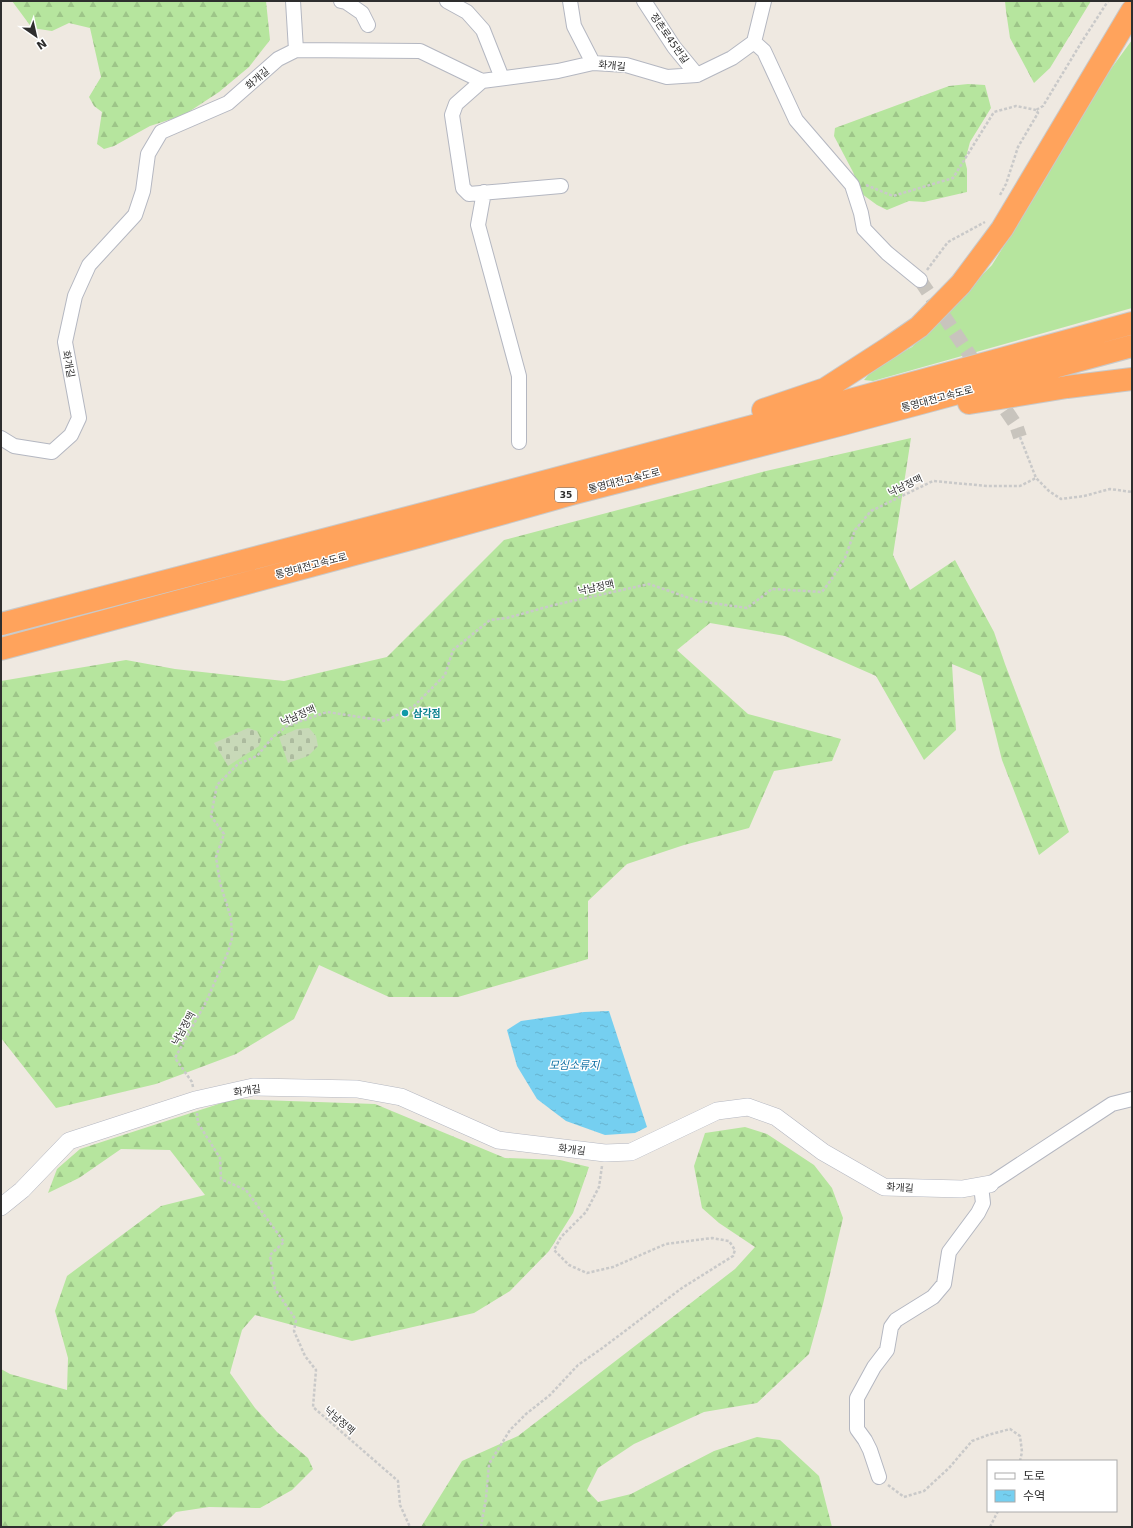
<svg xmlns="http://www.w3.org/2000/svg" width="1133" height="1528" font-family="'DejaVu Sans','Noto Sans KR',sans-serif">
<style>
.grass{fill:#b6e59e}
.forest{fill:url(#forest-firs)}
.cemetery{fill:url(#cemetery-stones)}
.water{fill:url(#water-ripples)}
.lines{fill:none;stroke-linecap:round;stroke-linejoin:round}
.minor-tunnel{stroke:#c8c4bd;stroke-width:14;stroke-dasharray:14 7;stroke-linecap:butt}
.minor-casing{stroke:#b4b7c1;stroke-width:16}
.tertiary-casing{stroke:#b4b7c1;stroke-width:18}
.motorway-casing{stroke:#c9c9c9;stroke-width:24}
.path{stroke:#c9c9c9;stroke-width:2.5;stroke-dasharray:3 2;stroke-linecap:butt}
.minor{stroke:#fff;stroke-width:14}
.tertiary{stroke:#fff;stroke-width:17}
.motorway{stroke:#ffa35c;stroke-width:22}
.culture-dot{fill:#0f9aa8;stroke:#fff;stroke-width:1.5}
.labels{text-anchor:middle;stroke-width:3;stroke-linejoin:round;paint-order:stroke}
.shield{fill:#fff;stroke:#6d6d6d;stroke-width:1}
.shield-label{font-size:9px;font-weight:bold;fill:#2e2e2e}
.street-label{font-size:10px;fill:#2e2e2e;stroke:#fff}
.culture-label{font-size:10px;font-weight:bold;fill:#0d838f;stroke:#fff;text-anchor:start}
.water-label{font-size:11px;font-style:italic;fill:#0d6fa3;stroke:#fff}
</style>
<defs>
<pattern id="forest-firs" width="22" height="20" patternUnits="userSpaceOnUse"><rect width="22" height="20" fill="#b6e59e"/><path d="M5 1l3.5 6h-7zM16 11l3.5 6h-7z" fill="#9dc588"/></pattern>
<pattern id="cemetery-stones" width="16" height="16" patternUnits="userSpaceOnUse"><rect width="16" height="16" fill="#c8d9b8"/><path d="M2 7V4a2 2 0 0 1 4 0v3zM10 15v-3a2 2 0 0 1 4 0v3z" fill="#acbb9e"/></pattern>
<pattern id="water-ripples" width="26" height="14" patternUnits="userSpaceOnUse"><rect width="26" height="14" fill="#75cff0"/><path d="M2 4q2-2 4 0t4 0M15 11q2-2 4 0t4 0" fill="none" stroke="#66b2ce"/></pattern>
</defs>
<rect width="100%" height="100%" fill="#efe9e1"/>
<path class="grass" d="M1132 40V308L873 381 864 380 875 367 912 347 992 265 1043 183 1100 84Z"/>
<path class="forest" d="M12 1H266L270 40 249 67 219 92 184 115 150 126 114 146 104 149 97 144 102 112 94 106 89 97 101 77 90 28 69 23 52 31 32 28Z
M1005 1H1091L1050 68 1034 83 1010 38 1006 11Z
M968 84 985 85 991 108 970 142 965 161 967 169V192L924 202 909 201 887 210 877 205 862 194 853 172 834 136 835 128 949 86Z
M911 438 893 555 910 590 955 560 994 632 1005 664 1069 832 1039 855 1002 760 981 676 952 664 956 730 924 760 876 676 785 636 710 623 677 650 748 714 841 739 832 761 774 771 749 828 684 845 627 864 588 901V959L458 997H389L319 965 294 1019 236 1054 156 1084 56 1108 1 1038V681L126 660 175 669 284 681 387 657 504 540 766 471Z
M234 1099 375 1104 505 1158 560 1160 589 1167 573 1213 549 1251 510 1291 474 1313 352 1341 255 1315 242 1330 230 1373 255 1408 277 1432 308 1458 313 1469 292 1490 260 1508 209 1507 176 1512 161 1527H1V1369L10 1374 67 1390 68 1358 55 1311 67 1276 161 1206 205 1195 170 1150 121 1149 79 1178 48 1193 57 1169 80 1149Z
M745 1127 767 1134 814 1165 832 1188 843 1218 823 1304 809 1354 757 1403 704 1412 634 1444 598 1468 587 1490 598 1502 631 1494 714 1451 757 1437 780 1440 819 1476 832 1527H421L462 1461 518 1436 735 1269 755 1247 719 1223 702 1208 694 1166 705 1133Z"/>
<path class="cemetery" d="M248 728 257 731 261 739 259 746 228 766 214 743Z
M309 728 316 736 318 746 308 756 288 763 279 737 297 729Z"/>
<path class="water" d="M609 1011 647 1127 635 1133 605 1135 566 1121 537 1099 517 1066 507 1030 521 1021 584 1012Z"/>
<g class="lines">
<path class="minor-tunnel" d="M920 280 981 372
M994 393 1016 425 1020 437"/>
<g class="minor-casing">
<path id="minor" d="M293 1 296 50
M341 1 346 2 362 13 368 25
M447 1 467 12 483 30 502 78
M570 1 574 26 593 63
M644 1 674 47 697 75
M764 1 754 42 764 51 796 120 852 185 861 213 864 229 887 253 920 280
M482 81 456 104 452 115 463 188 469 194 561 186
M484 192 478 225 519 376V442
M1 438 14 446 52 452 71 435 79 418 65 342 75 296 89 265 135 215 143 191 148 154 161 132 228 103 278 59 296 50 420 51 482 81 558 71 593 63 626 65 667 77 697 75 732 58 754 42
M990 1184 1112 1104 1132 1099
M879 1477 870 1450 865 1440 857 1429V1398L874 1367 887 1350 891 1327 896 1320 933 1297 944 1284 949 1252 978 1213 983 1203 981 1186"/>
</g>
<g class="tertiary-casing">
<path id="tertiary" d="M1 1207 22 1190 69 1141 195 1100 253 1087 357 1089 401 1097 498 1140 605 1153 631 1152 717 1111 748 1107 776 1117 823 1152 884 1187 962 1189 990 1184"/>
</g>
<g class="motorway-casing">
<path id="motorway" d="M969 403 1067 387 1132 379
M763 410 825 389 890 347 919 327 961 284 1002 229 1132 11
M1 624C379 526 756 427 1132 323
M1 649 418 537 575 493 843 424 1132 346"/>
</g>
<path class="path" d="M866 185 893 196 953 178 994 112 1016 106 1036 110
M1000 195 1006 184 1018 147 1038 113 1036 110 1043 106 1081 43 1108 1
M927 270 948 242 985 222
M1020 437 1036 478 1049 491 1061 499 1084 496 1110 489 1132 492
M193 1087 192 1082 175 1058 206 1002 228 952 232 938 231 918 220 883 216 857 224 834 211 816 217 785 238 764 257 756 273 737 287 726 327 712 386 721 414 706 445 675 453 650 490 620 507 618 554 605 649 584 698 601 747 608 772 589 822 592 831 580 845 558 855 530 871 511 933 481 987 486H1020L1036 478
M197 1113 198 1123 220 1158 221 1179 246 1190 284 1242 270 1255 275 1289 296 1320 294 1331 305 1356 316 1370 313 1407 398 1481 400 1505 410 1527
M888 1485 904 1497 924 1491 949 1468 972 1441 988 1435 1010 1429 1020 1436 1022 1452 1020 1461
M481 1527 486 1498 489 1464 510 1430 526 1414 550 1395 578 1365 601 1349 682 1288 733 1256 735 1250 729 1241 712 1238 666 1244 613 1267 587 1273 569 1265 554 1250 561 1237 586 1212 599 1187 602 1166
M990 1527 998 1511"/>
<use href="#minor" class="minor"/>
<use href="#tertiary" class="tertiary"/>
<use href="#motorway" class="motorway"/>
</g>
<circle class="culture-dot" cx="405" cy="713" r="4"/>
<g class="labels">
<rect class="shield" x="555" y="488" width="22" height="14" rx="3"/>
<g class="shield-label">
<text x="566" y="498">35</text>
</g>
<g class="street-label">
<text transform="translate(670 38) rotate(55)" y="4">정촌로45번길</text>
<text transform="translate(612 65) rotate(5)" y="4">화개길</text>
<text transform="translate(257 78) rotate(-41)" y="4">화개길</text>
<text transform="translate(69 364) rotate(79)" y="4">화개길</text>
<text transform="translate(937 398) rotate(-15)" y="4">통영대전고속도로</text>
<text transform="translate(624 480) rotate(-14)" y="4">통영대전고속도로</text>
<text transform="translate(905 485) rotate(-25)" y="4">낙남정맥</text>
<text transform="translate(311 565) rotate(-15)" y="4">통영대전고속도로</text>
<text transform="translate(596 587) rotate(-12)" y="4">낙남정맥</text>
<text transform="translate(298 715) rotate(-23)" y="4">낙남정맥</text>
<text transform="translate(183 1028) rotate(-61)" y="4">낙남정맥</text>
<text transform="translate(247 1090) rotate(-8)" y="4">화개길</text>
<text transform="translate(572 1149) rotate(7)" y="4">화개길</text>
<text transform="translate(900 1187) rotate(4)" y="4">화개길</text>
<text transform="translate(340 1420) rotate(41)" y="4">낙남정맥</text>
</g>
<g class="culture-label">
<text x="413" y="717">삼각점</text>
</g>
<g class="water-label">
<text x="574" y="1069">모심소류지</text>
</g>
</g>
<rect width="1133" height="1528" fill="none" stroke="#2e2e2e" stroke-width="4"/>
<rect x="987" y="1460" width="130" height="52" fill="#ffffff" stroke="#ababab"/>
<rect x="995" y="1473" width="20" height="6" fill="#ffffff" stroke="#ababab"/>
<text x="1023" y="1480" font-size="12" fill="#2e2e2e">도로</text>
<rect x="995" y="1490" width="20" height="12" fill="url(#water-ripples)" stroke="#ababab"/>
<text x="1023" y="1500" font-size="12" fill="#2e2e2e">수역</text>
<g transform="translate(36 36) rotate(146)" stroke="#ffffff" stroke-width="3" paint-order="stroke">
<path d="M0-3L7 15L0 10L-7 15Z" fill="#2e2e2e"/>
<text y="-6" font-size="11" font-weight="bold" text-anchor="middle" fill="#2e2e2e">N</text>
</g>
</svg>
